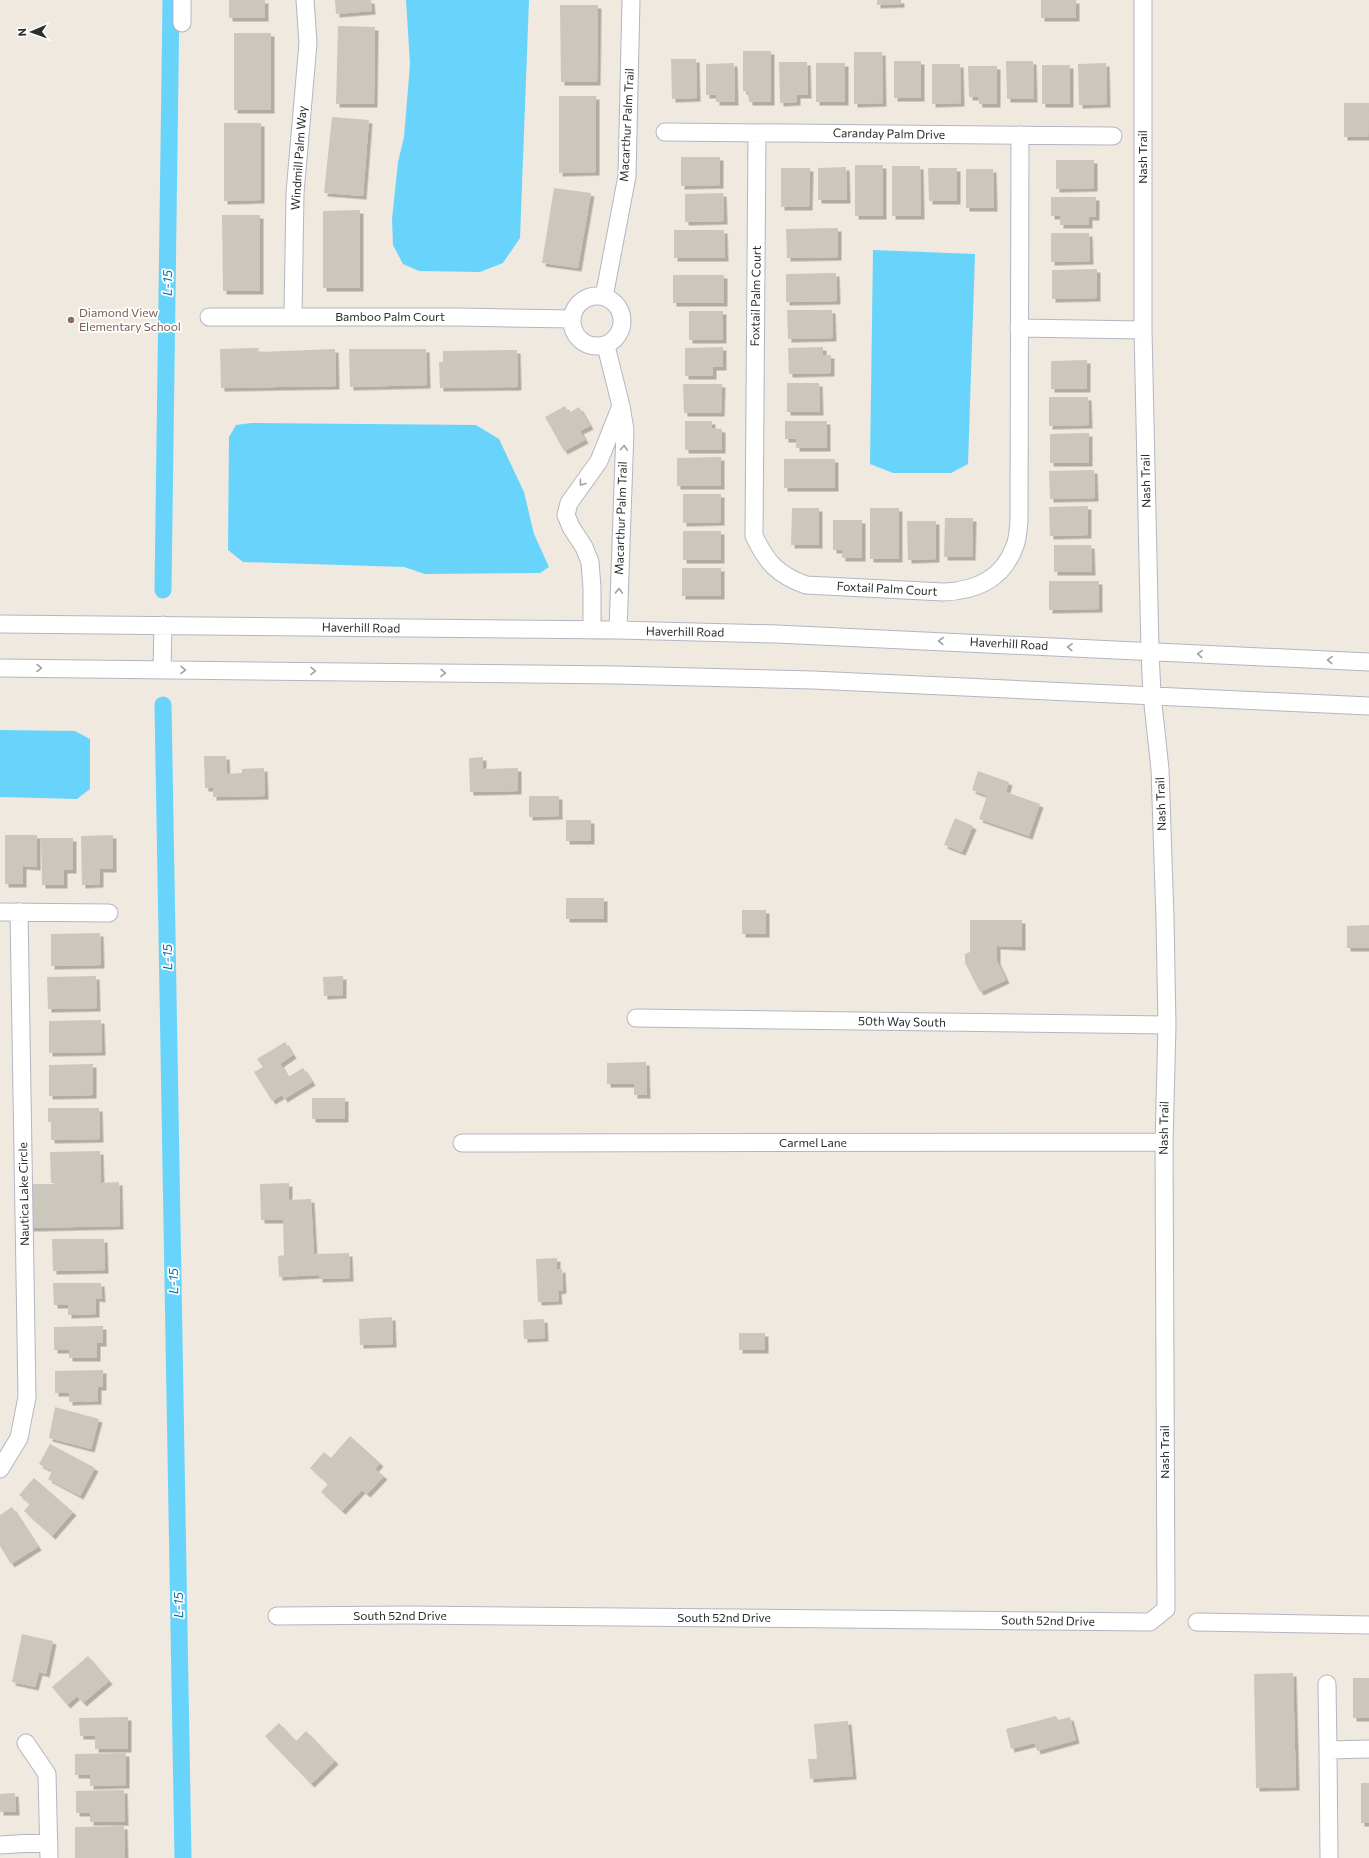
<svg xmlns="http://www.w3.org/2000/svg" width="1369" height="1858" font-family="Commissioner,sans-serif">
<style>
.water{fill:#69d4fb}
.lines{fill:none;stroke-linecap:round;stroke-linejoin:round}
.canal{stroke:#69d4fb;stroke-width:17}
.building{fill:#cbc7bd;filter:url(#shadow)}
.minor-casing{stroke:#b3b6c2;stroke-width:19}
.minor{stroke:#fff;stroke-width:17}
.oneway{stroke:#a0a0a0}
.education-dot{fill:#8d6e63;stroke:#fff;stroke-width:1.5}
.labels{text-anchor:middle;stroke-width:3.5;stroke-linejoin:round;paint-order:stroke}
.street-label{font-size:12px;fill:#2d2d2d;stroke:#fff}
.education-label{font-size:12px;fill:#785e54;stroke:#fff;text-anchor:start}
.water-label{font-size:13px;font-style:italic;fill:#0073af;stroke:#fff}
</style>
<defs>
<filter id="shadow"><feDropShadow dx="3.5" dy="3.5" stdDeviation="0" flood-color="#0004"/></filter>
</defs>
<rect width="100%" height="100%" fill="#f0e9df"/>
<path class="water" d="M406 0H529L520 238 503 263 480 272 419 271 403 264 393 245 392 219 398 162 404 137 410 64Z
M873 250 975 254 968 464 951 473H893L870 464Z
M251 423 476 425 499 439 524 492 534 534 549 567 540 573 425 574 404 567 243 562 228 550 229 437 236 425Z
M0 730 75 731 90 739V789L77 799 0 797Z"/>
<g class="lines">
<path class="canal" d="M163 590 171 0
M163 705 183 1858"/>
</g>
<path class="building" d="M229 0H265V18H229Z
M335 0H371L372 11 336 14Z
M877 0H901V4L877 5Z
M1041 0H1076V18H1041Z
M560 5H598L597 82H561Z
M338 26 375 27 374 104H336Z
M234 33H271V110H234Z
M743 51H771V102H749L748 92 743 91Z
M854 52H882L883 103 854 104Z
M671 59H696L697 98 672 99Z
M894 61H921V98H894Z
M1006 61H1033L1034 99H1007Z
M779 62H807L808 95H797V102L780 103Z
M734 63 735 102H716V95H706V64Z
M816 63H845V102H816Z
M1106 63 1107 104 1079 105 1078 64Z
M932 64H960L961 103 932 104Z
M1042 65H1070V104H1042Z
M968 66H997V104H979L978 97H969Z
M559 96H596V172L559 173Z
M1344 103H1369L1368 137H1344Z
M332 117 369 120 363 196 324 193Z
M224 123H261V200L224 201Z
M681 157H720V185L681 186Z
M1056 160H1094V188L1056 189Z
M855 165H883V216H855Z
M892 166H920L921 216H892Z
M846 167 847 200H818V168Z
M781 168H810L809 207H781Z
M928 168H957V201H929Z
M966 169H993L994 208H966Z
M554 188 591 193 578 268 542 263Z
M723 193 724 221 685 222V194Z
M1051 197H1096V217H1089V225H1060V216H1051Z
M360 210V288H323V211Z
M222 215H260V291H223Z
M838 228V257L787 258 786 229Z
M674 230H724L725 258H674Z
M1051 233H1089L1090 261 1051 262Z
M1097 269V298L1052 299V270Z
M836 273 837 301 786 302V274Z
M673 275H724V303H673Z
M787 310H832L833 338 788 339Z
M689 311H723V340H689Z
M723 347V367H713V376H685V348Z
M823 347V355H831V373L789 374 788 348Z
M259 348 258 352 335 349 336 386 221 388 220 349Z
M349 349H426L427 385 350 387Z
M517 350 518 387 440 388 439 362H443V351Z
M1087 360V389H1051V361Z
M787 383H819L820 412H787Z
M683 384H722L721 413H684Z
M1049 397H1088L1089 425 1049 426Z
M565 406 569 413 579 407 590 426 580 431 585 440 564 451 545 417Z
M685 421H712V428L722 429V450H685Z
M785 421H827V448H796V439H785Z
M1089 433V463H1050V434Z
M721 457V486H677V458Z
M784 459H835V488H784Z
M1094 470 1095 498 1050 499 1049 471Z
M683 494H721V522L683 523Z
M1088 506V535L1050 536 1049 507Z
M792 508H819V545H791Z
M870 508H899V559H870Z
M945 518H973L972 557H944Z
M833 520H862V558H842V550H833Z
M907 521H936V559L908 560Z
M683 531H721V560H683Z
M1054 545H1091L1092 572H1054Z
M682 568H721V596H682Z
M1049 581H1099V609L1049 610Z
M204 756H226L227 774 242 773V769L264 768 265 796 213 797V788H205Z
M483 757V769L518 768V791L470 792 469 758Z
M978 771 1009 782 1006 792 1040 804 1029 836 979 819 987 796 972 790Z
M529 796H559V816L529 817Z
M955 818 973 826 962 852 944 845Z
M566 820H591V841H566Z
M5 835H37V867L23 866V884H5Z
M113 835V869H100V884L82 885 81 836Z
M41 838H73V870H64V885H42Z
M566 898H604V919H566Z
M742 910H766V934H742Z
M970 920H1022V947L997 946V961L1006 980 980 992 965 963V954L970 952Z
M1369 925V948H1347V926Z
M100 933 101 965 51 966V934Z
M96 976 97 1008 48 1009 47 977Z
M343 976V995L324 996 323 977Z
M101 1020 102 1052 49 1053V1021Z
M285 1042 293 1055 280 1064 288 1077 303 1068 312 1082 284 1099 282 1095 272 1101 254 1072 263 1067 257 1059Z
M646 1062 647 1095H634V1084H607V1063Z
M93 1064V1095L49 1096V1065Z
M312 1098H345V1119H312Z
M48 1108H99L100 1139 51 1140V1122H48Z
M100 1151 101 1183 119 1182 120 1226 30 1228 29 1184H70L51 1183 50 1152Z
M289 1183V1200L311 1199 314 1254 349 1253 350 1278 319 1279V1275L279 1277 278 1256 284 1255 283 1220H261L260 1184Z
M52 1239H104L105 1270 53 1271Z
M557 1258V1270L562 1269 563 1290 558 1291 559 1301 538 1302 536 1259Z
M53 1283H101L102 1299 96 1298V1314L68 1315V1305H54Z
M392 1317 393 1344 360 1345 359 1319Z
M544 1319 545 1338 524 1339 523 1320Z
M103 1326V1343H97V1358H69V1350H54V1327Z
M739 1333H765V1350H739Z
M103 1370V1387H98V1401L69 1402V1393H55V1371Z
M55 1407 99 1419 91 1449 49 1438Z
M350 1436 380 1463 375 1469 384 1476 367 1494 362 1490 342 1511 321 1492 328 1484 310 1468 324 1452 331 1458Z
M50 1444 95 1468 80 1496 48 1479 52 1471 39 1464Z
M34 1478 73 1512 52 1536 24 1511 30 1504 19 1495Z
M12 1507 38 1547 11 1564 0 1546V1515Z
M22 1634 53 1641 46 1674 39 1672 35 1687 12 1682Z
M88 1656 109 1681 83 1703 77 1696 67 1705 52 1687Z
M1293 1673 1296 1787 1256 1788 1254 1674Z
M1353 1678H1369V1718H1353Z
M1056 1716 1058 1720 1070 1717 1076 1740 1037 1751 1035 1743 1011 1749 1006 1729Z
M128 1717V1749H95V1736H80L79 1718Z
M848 1721 853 1776 810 1779 808 1759H817L814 1724Z
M279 1723 296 1741 306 1731 335 1761 311 1784 265 1736Z
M126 1753V1785L90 1786V1775H75V1754Z
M1361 1783H1369V1823H1361Z
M124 1790 125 1822H90V1813H76V1791Z
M15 1793 16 1812H0V1794Z
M124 1826 125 1858H75V1827Z"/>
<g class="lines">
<g class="minor-casing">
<path id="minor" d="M182 23V0
M665 132 1113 136
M757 133 754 536C767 563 778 575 806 585L943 592C974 591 1002 580 1014 548 1018 540 1018 530 1019 521L1020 135
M572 321a25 25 0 1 1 50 0a25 25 0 1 1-50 0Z
M604 297 627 176 631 0
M293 316 295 193 308 43 305 0
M209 317H458L572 319
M1019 328 1143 330
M606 346 621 406
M0 624 618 630 777 634 1369 662
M592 630V588L590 562 584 547 571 527 566 515 569 503 599 461 621 406 625 430 618 630
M0 668 617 675 813 680 1369 706
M162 670 163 625
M0 912 109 913
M636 1018 1167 1025
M462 1143 1164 1142
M0 1469 19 1438 27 1397 19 912
M277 1616 408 1615 1150 1622 1166 1609 1164 1142 1167 1025 1165 919 1160 769 1152 695 1150 651 1143 330V0
M1197 1622 1369 1625
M1327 1684 1328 1750
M26 1743 47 1774 49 1858
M0 1845 49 1842
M1329 1858 1328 1750 1369 1749"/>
</g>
<use href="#minor" class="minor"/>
</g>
<defs><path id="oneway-chevron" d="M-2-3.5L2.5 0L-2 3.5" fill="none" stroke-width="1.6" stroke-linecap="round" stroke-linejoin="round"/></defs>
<g class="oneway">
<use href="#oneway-chevron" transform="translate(624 448) rotate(-86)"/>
<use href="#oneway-chevron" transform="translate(582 483) rotate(127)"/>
<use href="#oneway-chevron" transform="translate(619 591) rotate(-88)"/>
<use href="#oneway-chevron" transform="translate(941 641) rotate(-177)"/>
<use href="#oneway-chevron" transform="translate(1070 647) rotate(-177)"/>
<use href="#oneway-chevron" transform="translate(1200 654) rotate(-177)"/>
<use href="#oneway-chevron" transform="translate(1330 660) rotate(-177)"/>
<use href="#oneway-chevron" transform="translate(39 668) rotate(1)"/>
<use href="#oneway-chevron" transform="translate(183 670) rotate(1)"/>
<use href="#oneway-chevron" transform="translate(313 671) rotate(1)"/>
<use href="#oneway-chevron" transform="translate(443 673) rotate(1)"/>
</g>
<circle class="education-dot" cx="71" cy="320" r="4"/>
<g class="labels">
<g class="street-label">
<text transform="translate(627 125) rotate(-87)" y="4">Macarthur Palm Trail</text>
<text transform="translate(889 134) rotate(1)" y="4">Caranday Palm Drive</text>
<text transform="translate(1143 157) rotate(-90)" y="4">Nash Trail</text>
<text transform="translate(299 158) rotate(-86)" y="4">Windmill Palm Way</text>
<text transform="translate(756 296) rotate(-89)" y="4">Foxtail Palm Court</text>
<text x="390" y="321">Bamboo Palm Court</text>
<text transform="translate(1146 481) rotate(-91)" y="4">Nash Trail</text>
<text transform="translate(621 518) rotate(-88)" y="4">Macarthur Palm Trail</text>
<text transform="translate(887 589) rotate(3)" y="4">Foxtail Palm Court</text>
<text transform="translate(361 628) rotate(1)" y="4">Haverhill Road</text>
<text transform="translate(685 632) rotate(1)" y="4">Haverhill Road</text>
<text transform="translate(1009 644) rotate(3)" y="4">Haverhill Road</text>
<text transform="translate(1161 804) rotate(-92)" y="4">Nash Trail</text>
<text transform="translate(902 1022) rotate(1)" y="4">50th Way South</text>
<text transform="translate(1164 1128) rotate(-89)" y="4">Nash Trail</text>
<text x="813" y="1147">Carmel Lane</text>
<text transform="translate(24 1194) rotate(-91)" y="4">Nautica Lake Circle</text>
<text transform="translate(1165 1452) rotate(-90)" y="4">Nash Trail</text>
<text x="400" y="1620">South 52nd Drive</text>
<text x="724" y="1622">South 52nd Drive</text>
<text transform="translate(1048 1621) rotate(1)" y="4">South 52nd Drive</text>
</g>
<g class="education-label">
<text x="79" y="317">Diamond View<tspan x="79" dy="14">Elementary School</tspan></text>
</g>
<g class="water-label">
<text transform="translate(167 283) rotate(-89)" y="5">L-15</text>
<text transform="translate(167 957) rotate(-91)" y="5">L-15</text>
<text transform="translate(173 1281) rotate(-91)" y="5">L-15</text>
<text transform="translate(178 1605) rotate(-91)" y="5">L-15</text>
</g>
</g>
<g transform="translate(32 32) rotate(268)" stroke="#ffffff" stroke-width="3" paint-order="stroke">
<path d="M0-3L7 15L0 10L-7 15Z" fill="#2d2d2d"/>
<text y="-6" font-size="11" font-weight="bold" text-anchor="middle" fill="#2d2d2d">N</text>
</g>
</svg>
